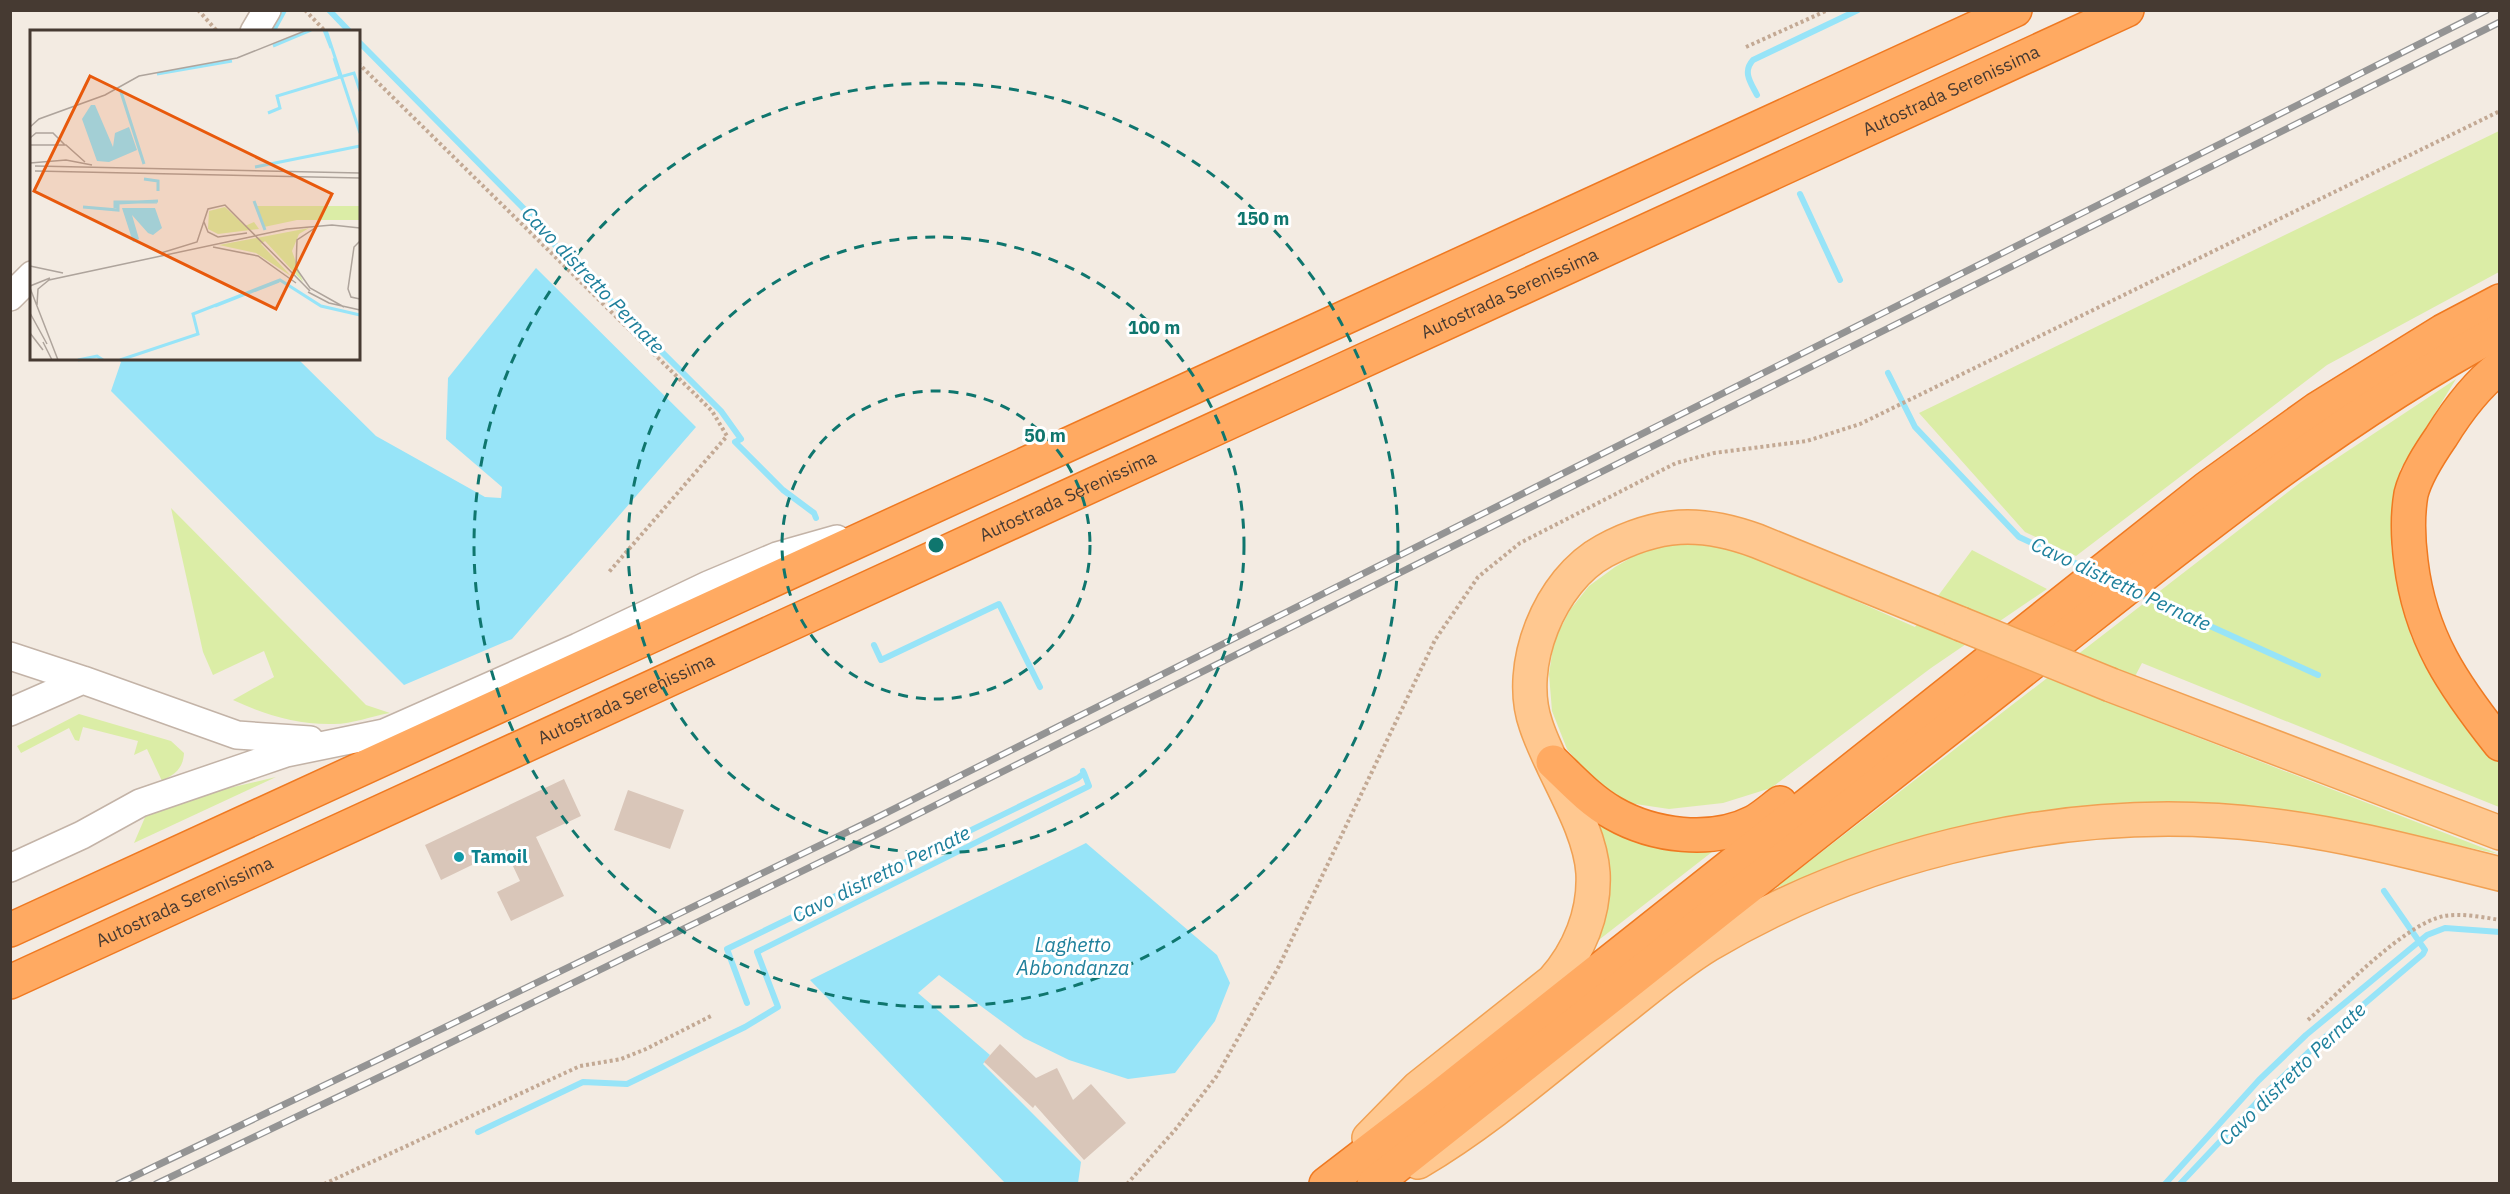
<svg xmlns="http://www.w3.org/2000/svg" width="2510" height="1194" font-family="'IBM Plex Sans',sans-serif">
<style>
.green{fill:#dbeda6}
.water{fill:#97e4f8}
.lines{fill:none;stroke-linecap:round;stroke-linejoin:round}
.stream{stroke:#97e4f8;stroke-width:6}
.building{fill:#d9c6b9}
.minor-casing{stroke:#c3b3a7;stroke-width:30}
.major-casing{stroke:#f1a153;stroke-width:36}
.highway-casing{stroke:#ef7921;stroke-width:36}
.path{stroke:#c3a994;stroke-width:4;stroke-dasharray:3 3;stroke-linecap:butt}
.minor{stroke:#fff;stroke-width:27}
.major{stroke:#ffc890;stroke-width:33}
.highway{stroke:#ffaa62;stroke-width:33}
.rail-casing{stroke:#949494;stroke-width:7}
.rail{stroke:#fff;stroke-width:4.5;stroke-dasharray:14;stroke-linecap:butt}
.major-bridge-casing{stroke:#f1a153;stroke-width:36;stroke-linecap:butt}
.major-bridge{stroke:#ffc890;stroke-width:33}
.ring{fill:none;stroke:#0f766e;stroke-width:3;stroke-dasharray:10 8}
.culture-dot{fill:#0f9aa8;stroke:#fff;stroke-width:2}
.labels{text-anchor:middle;stroke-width:6;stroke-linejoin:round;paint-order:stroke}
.street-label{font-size:18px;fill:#463a32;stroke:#fff}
.culture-label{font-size:18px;font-weight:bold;fill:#0d838f;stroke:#fff;text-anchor:start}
.water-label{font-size:20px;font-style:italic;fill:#1d7f9b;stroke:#fff}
.inset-river{fill:none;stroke:#97e4f8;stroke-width:3}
.inset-road{fill:none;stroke:#aea49c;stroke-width:1.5}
.view{fill:#e8590c;fill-opacity:0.15;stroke:#e8590c;stroke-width:3}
.inset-edge{fill:none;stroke:#463a32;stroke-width:3}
.centre{fill:#0f766e;stroke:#fff;stroke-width:3}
.ring-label{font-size:18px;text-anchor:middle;font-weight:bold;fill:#0f766e;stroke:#fff;stroke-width:6;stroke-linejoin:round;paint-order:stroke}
</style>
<rect width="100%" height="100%" fill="#f3ebe2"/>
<path class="green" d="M2499 131V272L2327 365 2076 556 2025 532 1919 413Z
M2456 379 2400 470 2391 547 2411 637 2460 720 2499 762V807L2142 663 2119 707 2499 854 2319 816 2114 807 1989 825 1775 888 2301 482Z
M171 508 366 705 390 713C372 716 352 724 334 724 298 725 265 715 233 700L274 677 264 651 213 675 203 652Z
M1697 541 1727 544 1915 627 1972 550 2047 589 1931 668 1771 788 1723 803 1669 809 1615 801 1589 776 1567 749 1552 711 1549 674 1554 641 1570 610 1589 586 1615 567 1641 552 1667 544Z
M79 714 171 741 184 753C183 769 175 774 162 781L147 749 134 755 138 741 83 727 79 741 75 740 69 728 21 753 17 746Z
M276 777 134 843 146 815 173 801Z
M1590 813 1721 845 1591 946Z"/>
<path class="water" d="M536 268 696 427 512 639 404 685 111 391 121 362 119 359H298L376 436 485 497 501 498 502 487 446 439 448 378Z
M1086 843 1217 955 1230 983 1215 1021 1175 1073 1128 1079 1069 1060 1024 1038 939 975 918 993 990 1055 983 1064 1081 1162 1078 1183H1005L810 980Z"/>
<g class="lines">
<path class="stream" d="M329 10 350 32
M272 32 284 10
M358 41 544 229V234L721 411 741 439 735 442 783 490 814 513 816 518
M1757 95C1751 83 1742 72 1753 60L1858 10
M1800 194 1840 280
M1888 373 1915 427 2019 537 2088 569
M2137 593 2318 675
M874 645 881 660 999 604 1040 687
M747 1003 727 949 1078 778 1084 773 1083 771
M478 1132 583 1082 627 1084 745 1027 778 1007 757 952 1089 786 1084 773
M2165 1184 2259 1080 2306 1035 2427 935 2445 928 2500 932
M2180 1184 2259 1100 2317 1044 2423 954 2425 950 2384 891"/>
</g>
<path class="building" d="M564 779 581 816 536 837 564 896 511 921 497 892 520 881 505 849 441 880 425 845Z
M628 790 684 810 670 849 614 830Z
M1000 1044 1036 1078 1057 1068 1073 1100 1091 1084 1126 1123 1084 1160 1035 1105 1033 1108 984 1062Z"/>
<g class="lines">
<g class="minor-casing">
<path id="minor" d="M254 32 267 10
M10 297 32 275
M10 656 83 680
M10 712 83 680 237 735 310 740
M10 868 82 835 140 803 286 753 384 733 578 647 708 585 777 556 837 539"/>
</g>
<g class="major-casing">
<path id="major" d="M2111 685 2500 833
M1369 1138 1418 1088 1553 981C1579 952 1595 913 1593 873 1590 825 1551 771 1536 725 1515 666 1550 580 1604 551 1658 522 1700 520 1757 541L1961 624
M1418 1162C1491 1119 1555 1061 1622 1009 1650 987 1677 964 1708 945 1871 848 2078 802 2267 825 2346 834 2423 855 2500 874"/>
</g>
<g class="highway-casing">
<g id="highway">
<path d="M2500 367C2475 386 2457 411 2441 437 2430 453 2416 474 2411 494 2407 517 2408 539 2411 562 2420 637 2453 685 2500 744"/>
<path d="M1553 762C1572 780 1590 800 1613 813 1653 836 1711 844 1754 822 1763 817 1772 809 1780 803"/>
<path d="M10 930 2015 10"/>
<path id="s1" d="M10 982 2127 10"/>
<path d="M1326 1184 1438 1098 2207 488 2317 409 2443 331 2500 301"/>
<path d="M1374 1184C1585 1016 1797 848 2009 681 2165 559 2324 425 2500 331"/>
</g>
</g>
<path class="path" d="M198 10 218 32
M305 10 326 32
M1746 47 1828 10
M358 63 712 411 727 436 609 572
M2308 1020C2340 992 2404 924 2444 916 2461 913 2482 917 2500 920
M324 1184 580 1066 621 1059 646 1049 713 1015
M1127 1184 1175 1130 1216 1077 1279 966 1435 640 1478 577 1520 543 1676 463 1714 453 1807 441 1860 424 2500 111"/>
<use href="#minor" class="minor"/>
<use href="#major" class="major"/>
<use href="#highway" class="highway"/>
<g class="rail-casing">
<path id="rail" d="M118 1184 394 1052 872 820 2487 10
M156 1184 407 1064 878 834 2500 22"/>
</g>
<use href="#rail" class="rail"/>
<g class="major-bridge-casing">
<path id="major-bridge" d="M1961 624 2111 685"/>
</g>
<use href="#major-bridge" class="major-bridge"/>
</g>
<g class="ring">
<circle cx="936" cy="545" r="154"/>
<circle cx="936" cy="545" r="308"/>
<circle cx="936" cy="545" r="462"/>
</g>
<circle class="culture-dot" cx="459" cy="857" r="6"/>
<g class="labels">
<g class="street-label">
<text dy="6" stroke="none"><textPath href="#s1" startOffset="2136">Autostrada Serenissima</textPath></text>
<text dy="6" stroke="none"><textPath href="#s1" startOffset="1650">Autostrada Serenissima</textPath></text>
<text dy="6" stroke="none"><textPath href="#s1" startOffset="1164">Autostrada Serenissima</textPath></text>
<text dy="6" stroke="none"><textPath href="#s1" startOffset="678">Autostrada Serenissima</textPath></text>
<text dy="6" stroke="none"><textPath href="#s1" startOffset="192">Autostrada Serenissima</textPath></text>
</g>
<g class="culture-label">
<text x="471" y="863">Tamoil</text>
</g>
<g class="water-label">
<text transform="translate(593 280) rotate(46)" y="7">Cavo distretto Pernate</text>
<text transform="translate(2121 584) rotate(25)" y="7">Cavo distretto Pernate</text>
<text transform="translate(881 874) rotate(-26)" y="7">Cavo distretto Pernate</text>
<text x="1073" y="952">Laghetto<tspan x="1073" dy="23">Abbondanza</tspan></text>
<text transform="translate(2292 1074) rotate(-44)" y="7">Cavo distretto Pernate</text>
</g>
</g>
<g transform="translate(30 30)">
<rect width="330" height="330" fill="#f3ebe2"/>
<path d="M225 176H330V190H267L234 197ZM195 177 215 196 224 192 229 199 188 204 178 199 179 181ZM279 198 269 204 262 221 273 252 235 211 231 214 261 246 226 223 189 215Z" fill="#dbeda6"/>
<path d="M61 75H65L83 117 85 103 99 97 107 120 79 132 67 131 52 89ZM92 178H125L132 198 123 205 118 203 102 185 109 209 103 212Z" fill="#97e4f8"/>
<path class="inset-river" d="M294 0 301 18M296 0 330 103M243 16 281 0M304 28 310 47 324 43 330 61M127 44 202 31M90 59 114 134M238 83 250 78 247 66 310 47M225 137 330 116M114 149 128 151V161M224 171 235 200M53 177 88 180V173L128 171M85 178V172H127M185 276 249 251M48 330 67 326 73 330M90 330 168 304 163 284 250 250 291 276 330 285"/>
<path class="inset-road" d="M0 97 9 89 75 65 109 46 207 28 277 0M0 108 6 103H23L35 115M0 115H36L55 132M0 133 36 130 62 135M5 136 330 143M5 141 330 148M174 192 178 202 188 207 217 203M285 198 267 210 266 238 280 258 314 277M330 211 324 217 318 259 321 267 330 269M183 217 228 226 266 253M131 223 167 212 178 179 195 175 280 261M0 236 33 243M0 256 20 248M0 258 28 330M278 262 299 273 330 280M7 275 8 259 19 250 257 199 302 195 330 198M0 283 17 314M0 303 13 320M13 312 22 330"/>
<path class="view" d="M60 46 302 164 246 279 4 161Z"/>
<rect width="330" height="330" class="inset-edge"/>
</g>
<circle cx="936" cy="545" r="9" class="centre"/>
<g class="ring-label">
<text x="1263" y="225">150 m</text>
<text x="1154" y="334">100 m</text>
<text x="1045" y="442">50 m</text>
</g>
<rect width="2510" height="1194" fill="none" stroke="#463a32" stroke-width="24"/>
</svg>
